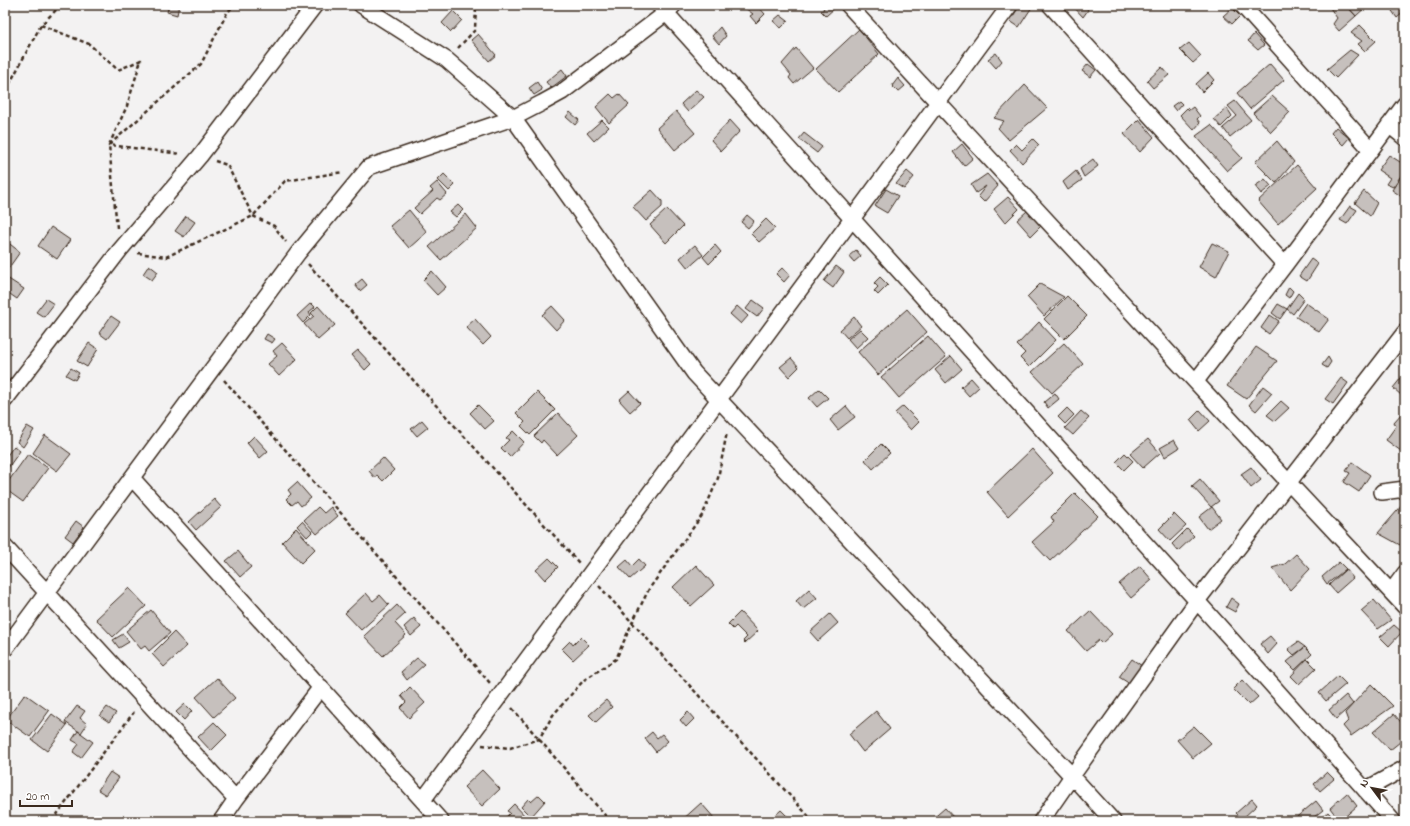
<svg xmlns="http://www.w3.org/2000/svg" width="1410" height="826" font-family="'Indie Flower',sans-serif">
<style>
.building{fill:#c6c0bd;stroke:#3b2a1e}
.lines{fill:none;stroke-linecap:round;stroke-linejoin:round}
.street-casing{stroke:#3b2a1e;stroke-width:18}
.path{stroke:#3b2a1e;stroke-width:2.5;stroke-dasharray:4 3;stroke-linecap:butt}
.street{stroke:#fff;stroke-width:15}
</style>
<rect width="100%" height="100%" fill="#f3f2f2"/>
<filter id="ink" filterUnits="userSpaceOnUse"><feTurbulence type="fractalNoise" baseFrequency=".025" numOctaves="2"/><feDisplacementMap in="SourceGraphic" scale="8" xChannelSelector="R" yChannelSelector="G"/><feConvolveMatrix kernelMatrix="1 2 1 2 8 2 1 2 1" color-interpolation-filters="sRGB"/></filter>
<g filter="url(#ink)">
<path class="building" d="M169 5H179L177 15 167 12Z
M749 5H757L765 14 756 23 750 16 753 14 745 8Z
M821 5H836L837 6 826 16 821 11 824 9Z
M1020 5H1029L1032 7 1019 27 1010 21Z
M1072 5H1085L1088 10 1083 17Z
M1328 5H1346L1356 16 1339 31 1333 24 1337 18Z
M1346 5H1368L1356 16Z
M1388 5H1405V11L1397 18Z
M1232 8 1240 16 1232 24 1223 16Z
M453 11 462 20 451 32 442 23Z
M780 15 788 21 781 28 773 21Z
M1360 25 1376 41 1365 51 1358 44 1362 41 1351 33Z
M720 27 726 36 719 44 712 36Z
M859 29 879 54 838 92 816 69Z
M478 34 496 55 489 61 471 40Z
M1254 34 1264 45 1258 50 1248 41Z
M1189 43 1201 56 1193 63 1180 50Z
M796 48 813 68 794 84 789 78 791 75 782 64Z
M1350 50 1358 55 1336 78 1327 69Z
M996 53 1002 61 996 68 988 59Z
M1088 64 1096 70 1090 77 1082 71Z
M1270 64 1284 80 1250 109 1237 93Z
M1162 67 1169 75 1153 88 1147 81Z
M562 69 567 76 551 88 546 82Z
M1208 73 1214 80 1202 92 1196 84Z
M898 78 905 86 898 92 892 86Z
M537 82 542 90 534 95 529 88Z
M1025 85 1047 108 1009 140 998 128 1004 121 994 118Z
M696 90 704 97 688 112 681 104Z
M610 94 614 98 619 94 629 105 609 123 596 107Z
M1272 96 1290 112 1271 132 1253 113Z
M1179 101 1182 104 1176 111 1172 106Z
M1235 101 1251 120 1230 137 1223 128 1237 116 1228 106Z
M1193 107 1200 116 1197 119 1200 123 1194 130 1180 115 1187 108 1189 110Z
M1227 108 1232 116 1221 127 1214 119Z
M676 111 695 133 675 150 657 128Z
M570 112 579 120 575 125 566 117Z
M1139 119 1154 137 1140 152 1124 134Z
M602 120 609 127 594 141 587 133Z
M730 120 740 131 721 151 711 140Z
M1211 125 1242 158 1227 171 1196 136Z
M1336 127 1349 138 1343 145 1331 133Z
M804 133 822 147 817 153 799 139Z
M1033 139 1039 145 1022 163 1010 150 1016 144 1022 150Z
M1277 141 1294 162 1276 183 1255 162Z
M962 144 973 158 964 166 953 152Z
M1389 155 1405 165V170L1393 187 1386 184 1390 178 1378 170Z
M1093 159 1098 166 1084 177 1080 169Z
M1297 165 1317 188 1278 224 1258 201Z
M907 171 914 177 904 189 896 184Z
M1076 171 1082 180 1068 190 1063 182Z
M1405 171V199L1392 190Z
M444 174 455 185 449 191 438 180Z
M987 174 998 186 984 202 978 196 986 186 976 193 971 185Z
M1265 179 1271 186 1261 194 1255 186Z
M437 182 447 194 440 200 437 198 420 214 414 208 433 191 430 188Z
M886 189 898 196 887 213 875 206Z
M652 190 662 201V207L646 221 633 207Z
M1364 191 1377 203 1370 216 1355 203Z
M1008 197 1019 209 1005 223 994 209Z
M458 205 463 210 456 217 450 212Z
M1350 206 1357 210 1347 224 1340 220Z
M667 209 683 226 666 243 650 225Z
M409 210 427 232 409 248 390 226Z
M1027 211 1041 226 1031 236 1017 220Z
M466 214 477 228 441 260 429 247Z
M747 215 754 221 748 228 741 222Z
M186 216 195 222 184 237 175 231Z
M766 219 775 228 759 242 751 234Z
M51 227 70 240 57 259 38 246Z
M6 241 20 252 8 269 5 267Z
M1212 243 1229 251 1216 277 1199 267Z
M695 245 703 255 688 268 680 258Z
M715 245 721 252 709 264 703 257Z
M856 250 861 256 854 262 849 256Z
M1311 259 1318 264 1307 281 1299 276Z
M149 265 158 272 152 280 143 274Z
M836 266 844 272 833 288 824 281Z
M782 268 790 275 784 282 776 274Z
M432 271 446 287 437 295 423 280Z
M880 277 888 285 878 295 874 291 878 287 874 283Z
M7 278 24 289 17 299 7 292 5 296V281Z
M362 279 367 285 360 291 355 285Z
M1040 284 1064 297 1044 316 1027 297Z
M1289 287 1293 291 1289 298 1285 295Z
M1298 293 1304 299 1293 314 1287 309Z
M1067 296 1087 316 1064 339 1044 319Z
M46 299 54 304 44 317 36 312Z
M753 300 764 308 757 317 746 309Z
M311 303 315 307 309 312 311 315 303 323 297 316Z
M1306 303 1329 319 1319 332 1296 317Z
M1278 304 1287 309 1280 319 1272 313Z
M318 306 335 325 318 340 304 324 314 316 311 313Z
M552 306 565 320 556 330 542 315Z
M737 306 748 316 741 324 730 314Z
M907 309 927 332 878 375 858 352Z
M1270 315 1279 321 1269 334 1261 328Z
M111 316 120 322 107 339 99 333Z
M854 317 861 326 847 338 840 330Z
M475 319 491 337 483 345 466 327Z
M1039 322 1056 340 1029 367 1020 358 1025 353 1017 345Z
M860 329 868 337 856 348 848 339Z
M267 334 275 339 272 343 264 339Z
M928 336 946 357 899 398 881 377Z
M89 343 98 349 87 367 77 361Z
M282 343 297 359 279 376 268 364 277 356 273 351Z
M1064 343 1083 364 1052 393 1032 372Z
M1256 347 1277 361 1246 399 1227 386Z
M358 350 371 364 365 370 352 355Z
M951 356 962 369 946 383 935 370Z
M1328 357 1331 362 1327 368 1322 365Z
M791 358 799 367 789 377 780 367Z
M71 368 79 373 75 380 66 375Z
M1405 373V390L1401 395 1393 388Z
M971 378 979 387 969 396 961 387Z
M1341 378 1348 383 1333 404 1325 399Z
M1263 386 1272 393 1256 411 1249 405Z
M819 389 828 398 817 407 809 398Z
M629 391 640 403 630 412 619 400Z
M537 392 555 410 530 435 521 426 525 422 516 413Z
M1055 393 1059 399 1048 408 1044 402Z
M1281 401 1289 408 1275 421 1267 415Z
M478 405 494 421 485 429 470 413Z
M846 406 855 417 838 430 830 420Z
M903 406 919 422 911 430 895 413Z
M1067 408 1074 415 1065 424 1058 417Z
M1200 410 1210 421 1199 431 1190 420Z
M1081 411 1089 418 1073 435 1065 428Z
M558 413 578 435 557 455 543 440 541 443 534 436Z
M1402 413 1405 415V454L1386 440 1396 426 1394 422Z
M422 420 428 427 417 436 411 429Z
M27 426 34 430 23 447 17 442Z
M513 431 524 442 510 457 501 448 509 440 506 438Z
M45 435 71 454 57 471 33 453Z
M254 436 268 451 260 458 247 443Z
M1148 439 1160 453 1143 468 1130 454Z
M1174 440 1179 448 1165 457 1160 448Z
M881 444 890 453 873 469 865 460Z
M14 446 20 451 5 472V458Z
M1032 449 1053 473 1008 516 987 492Z
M1125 453 1133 461 1124 470 1116 462Z
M28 454 48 468 23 502 5 489V486Z
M383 458 394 470 383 481 377 475 375 478 369 471Z
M1352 462 1370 475 1359 492 1344 482 1350 473 1346 471Z
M1251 467 1261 480 1251 488 1241 474Z
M1200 479 1219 501 1211 507 1192 486Z
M297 482 311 498 301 506 297 501 292 505 286 499 291 494 288 490Z
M1075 493 1098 516 1050 561 1032 542 1054 522 1051 517Z
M214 499 221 507 196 530 189 522Z
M1404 503 1405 540 1400 545 1378 533Z
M318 507 324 513 331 507 338 516 317 534 304 520Z
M1212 507 1221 519 1208 529 1199 517Z
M1174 514 1186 526 1170 541 1159 529Z
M76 521 84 527 73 542 65 536Z
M302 521 312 532 307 537 297 526Z
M296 528 315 549 301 563 282 542Z
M1187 529 1194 536 1178 551 1172 544Z
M238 551 251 567 240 577 226 561Z
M1296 554 1310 569 1290 590 1272 568 1285 564Z
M549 558 558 567 545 580 536 570Z
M639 559 645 566 630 579 619 567 627 560 632 566Z
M1339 562 1346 569 1327 584 1322 577Z
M696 565 714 585 691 606 673 587Z
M1140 566 1152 580 1131 598 1119 584Z
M1346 569 1353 578 1336 593 1329 585Z
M129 588 146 606 113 637 96 619Z
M809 589 817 598 803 609 796 601Z
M366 593 373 601 380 595 389 605 361 630 345 613Z
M1231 598 1239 604 1235 612 1226 607Z
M1374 600 1391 620 1378 629 1361 611Z
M397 605 405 614 395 623 406 635 383 656 364 636Z
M151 610 170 633 149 651 145 646 141 649 126 631Z
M1090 611 1112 634 1102 643 1099 640 1086 651 1068 631Z
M740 612 758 631 745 643 743 641 747 637 736 626 733 629 728 624Z
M830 614 838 623 818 641 810 632Z
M414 618 421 627 411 636 404 627Z
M1394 625 1402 632 1389 646 1380 637Z
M174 632 187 646 164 667 152 654Z
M123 634 129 642 119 648 113 640Z
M1270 636 1277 644 1268 654 1260 644Z
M581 637 589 645 573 660 562 649 570 641 573 645Z
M1298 642 1305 647 1294 655 1288 649Z
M1305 647 1312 654 1295 670 1287 662Z
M417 658 425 664 407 680 401 672Z
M1132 659 1142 666 1130 684 1119 677Z
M1307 659 1316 668 1299 684 1291 676Z
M1338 676 1346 684 1326 701 1319 693Z
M217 678 235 698 214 717 196 697Z
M1242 680 1258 697 1249 705 1233 689Z
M1371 684 1393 706 1351 736 1343 726 1348 721 1345 713Z
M410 687 425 703 409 718 400 708 406 702 401 696Z
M25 694 49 711 30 737 6 720Z
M1346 695 1353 704 1336 719 1329 710Z
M606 700 612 707 596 722 589 715Z
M185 704 192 711 184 720 176 712Z
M77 706 85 711 80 718 87 724 81 733 65 722Z
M107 707 116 713 109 722 100 716Z
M876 711 890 729 863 752 849 734Z
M688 712 694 719 686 727 680 720Z
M52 714 67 725 47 751 32 740Z
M1394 714 1405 727V738L1390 750 1373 732Z
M214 722 227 735 211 751 198 737Z
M1194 726 1211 743 1193 758 1177 740Z
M78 731 93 742 81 758 73 752 79 744 72 740Z
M652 732 657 738 662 734 668 741 656 752 645 738Z
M482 770 500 789 482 806 464 787Z
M110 772 119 778 106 795 98 790Z
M1327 772 1334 779 1320 791 1314 784Z
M1347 793 1357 806 1340 821 1330 808Z
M539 795 545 801 531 817 521 807 528 799 531 802Z
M1252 799 1257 805 1242 819 1236 813Z
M1316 801 1323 810 1309 821H1294L1293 820Z
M701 803 715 819 713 821H681Z
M514 804 527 818 524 821H506L504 819 510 813 507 811Z
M945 808 953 817 948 821H930Z
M781 810 791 820 788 821H769Z
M1328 812 1336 821H1317Z"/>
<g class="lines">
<g class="street-casing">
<path id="street" d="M361 5 447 60 513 118 694 373 1072 776 1113 821
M659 5 1197 601 1393 821
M848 5 1289 483 1405 607
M1050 5 1285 265
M1242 5 1371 150
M1389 125 1405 138
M1196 381 1285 265 1405 104
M5 400 120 250 200 156 315 5
M132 478 441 821
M1382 492 1405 489
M5 547 236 799
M1391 592 1405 573
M5 649 298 253 369 167 513 118 542 103 562 92 666 13 674 5
M1365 790 1405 768
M423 800 1010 5
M221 821 236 799 321 687
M1041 821 1072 776 1197 601 1405 332"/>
</g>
<path class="path" d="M61 5 41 25 89 44 118 70 141 60 127 106 109 145 181 154
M458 48 475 30 476 5
M5 90 10 83 41 25
M215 161 227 165 253 216 274 226 286 242
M117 228 109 145 201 64 227 13 234 5
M138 253 166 257 253 216 285 181 343 172
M308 264 579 563
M224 380 490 683
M599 586 813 821
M512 708 610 821
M482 745 510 748 539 739 553 715 584 680 616 659 632 623 649 589 703 514 718 478 727 432
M52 821 134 712"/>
<use href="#street" class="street"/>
</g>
</g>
<rect width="1410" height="826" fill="none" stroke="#fff" stroke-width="20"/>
<rect x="10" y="10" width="1390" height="806" fill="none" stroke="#3b2a1e" stroke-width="1.5" filter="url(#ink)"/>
<g transform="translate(1372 788) rotate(302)" stroke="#ffffff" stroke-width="3" paint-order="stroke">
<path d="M0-3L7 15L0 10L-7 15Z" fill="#3b2a1e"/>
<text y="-6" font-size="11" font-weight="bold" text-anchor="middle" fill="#3b2a1e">N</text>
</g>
<path d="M20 800v6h52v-6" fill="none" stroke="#3b2a1e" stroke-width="2"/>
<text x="26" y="800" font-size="12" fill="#3b2a1e" stroke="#ffffff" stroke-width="3" paint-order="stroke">20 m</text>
</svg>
